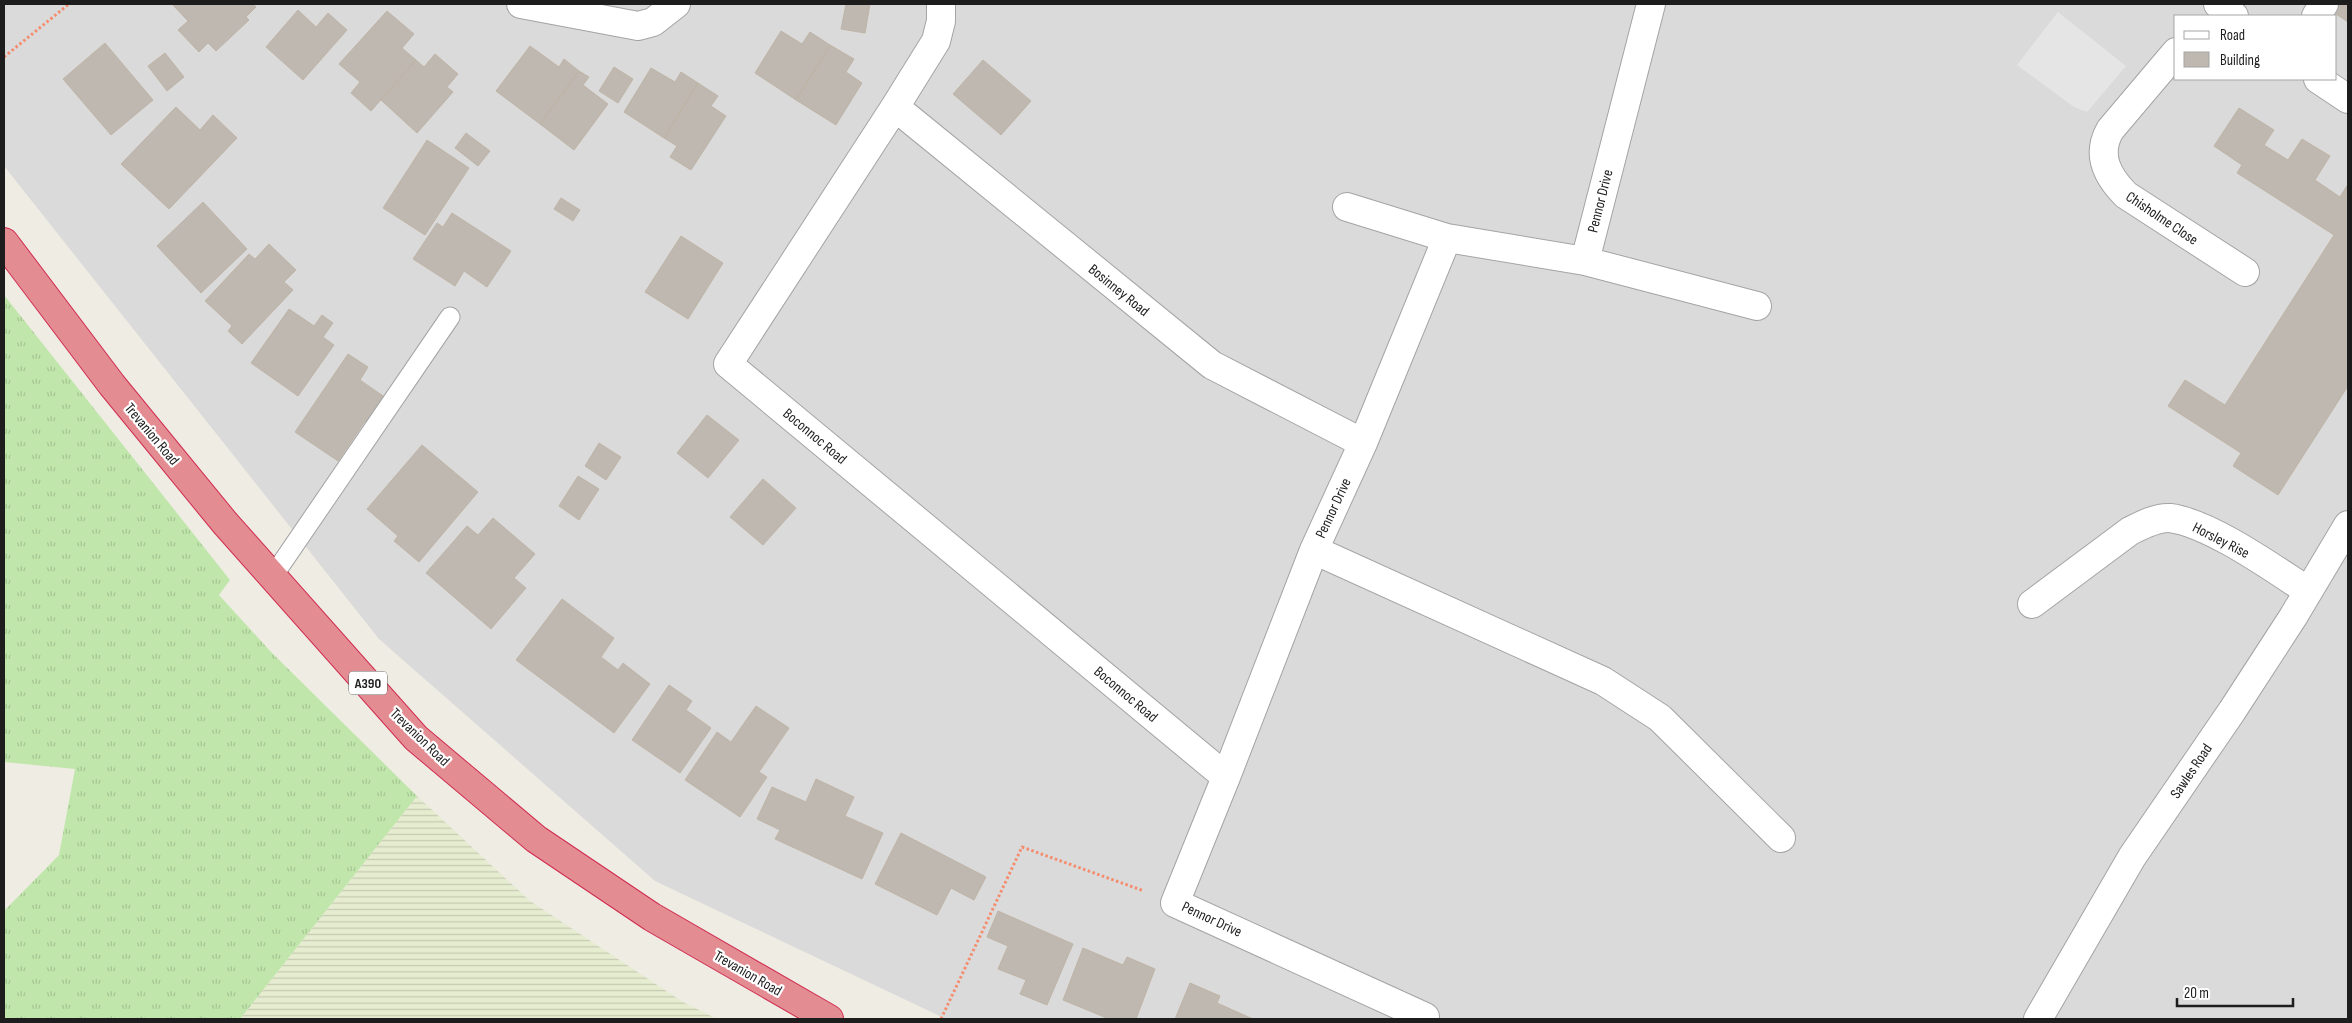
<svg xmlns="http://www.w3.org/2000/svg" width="2352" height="1023" font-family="'Sofia Sans Condensed',sans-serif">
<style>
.residential{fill:#dbdada;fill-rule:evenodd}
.farmland{fill:url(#farmland-rules)}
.grass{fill:url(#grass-tufts)}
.parking{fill:#e5e5e5}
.building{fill:#beb8b0;stroke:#bfb4a6}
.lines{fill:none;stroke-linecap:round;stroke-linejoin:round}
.lane-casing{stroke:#a4a4a4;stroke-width:21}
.street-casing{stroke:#a4a4a4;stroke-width:30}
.highway-casing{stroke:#d12b50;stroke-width:30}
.path{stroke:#f48c6e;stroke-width:3;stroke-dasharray:2.5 2.5;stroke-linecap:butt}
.lane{stroke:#fff;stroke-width:19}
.street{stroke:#fff;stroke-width:28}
.highway{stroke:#e38d93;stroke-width:28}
.labels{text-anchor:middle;stroke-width:4.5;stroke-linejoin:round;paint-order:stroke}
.shield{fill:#fff;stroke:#616161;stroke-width:1}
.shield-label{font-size:14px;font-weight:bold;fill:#1d1d1d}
.street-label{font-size:15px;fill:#1d1d1d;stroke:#fff}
</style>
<defs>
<pattern id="farmland-rules" width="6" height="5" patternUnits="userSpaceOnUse" patternTransform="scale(1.25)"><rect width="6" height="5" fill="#e6eccf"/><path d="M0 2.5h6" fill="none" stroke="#c5cab1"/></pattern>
<pattern id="grass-tufts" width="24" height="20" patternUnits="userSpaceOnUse" patternTransform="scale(1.25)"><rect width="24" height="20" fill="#c1e6ab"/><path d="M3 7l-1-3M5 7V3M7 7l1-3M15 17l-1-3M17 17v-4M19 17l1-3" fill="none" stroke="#a5c593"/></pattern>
</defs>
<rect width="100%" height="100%" fill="#eeece3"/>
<path class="residential" d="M4 4H2348V1019H946L655 881 379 639 4 166ZM2176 16H2336V79H2176Z"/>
<path class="farmland" d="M417 796 530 901 683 1002 717 1019H240Z"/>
<path class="grass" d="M4 295 230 580 219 595 271 652 417 796 240 1019H4V911L59 855 75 769 4 762Z"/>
<path class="parking" d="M2058 12 2126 66 2087 112 2074 107 2017 65Z"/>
<path class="building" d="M172 4H253L256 7 246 17 249 20 216 51 208 43 199 52 178 30 188 21Z
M846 4H870L865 33 841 29Z
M2334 4H2348V22L2330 10Z
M298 10 316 27 328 13 347 30 303 80 266 47Z
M387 11 414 34 402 48 416 60 371 111 351 93 360 82 339 64Z
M781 31 802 44 810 32 830 45 796 100 755 73Z
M105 43 153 100 111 135 63 79Z
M830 45 854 59 846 72 862 83 836 125 796 100Z
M530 46 559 67 564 59 579 71 540 124 496 91Z
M165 53 184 77 167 91 148 66Z
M435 54 458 74 447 87 453 92 417 133 381 100 416 60 424 67Z
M983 60 1031 101 1001 135 953 94Z
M614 67 633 79 618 103 599 91Z
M651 68 675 82 681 72 698 83 664 138 624 112Z
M579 71 589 77 583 85 608 104 574 150 540 124Z
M698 83 718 96 711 106 726 116 691 170 670 157 677 146 664 138Z
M176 107 200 130 213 115 237 138 169 209 121 164Z
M2239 108 2274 130 2264 145 2288 160 2302 139 2330 156 2315 180 2340 197 2348 184V386L2278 495 2233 466 2241 453 2168 406 2185 380 2225 405 2334 235 2237 173 2242 165 2214 146Z
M466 133 490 151 478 166 455 148Z
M427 140 469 168 425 235 383 208Z
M561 198 580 210 573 221 554 209Z
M203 202 247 249 201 293 157 246Z
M452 213 511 251 487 287 464 271 455 286 413 259 437 223 443 227Z
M681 236 723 263 688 319 645 292Z
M269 244 296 270 284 282 293 290 242 344 228 331 232 326 205 301 249 254 255 259Z
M289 309 314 326 322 315 333 323 323 337 334 345 298 396 251 363Z
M348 354 368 367 360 380 386 398 368 423 365 421 338 461 295 432Z
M707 415 739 440 708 478 677 453Z
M599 443 621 457 606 480 585 466Z
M422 445 478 492 419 562 394 541 398 536 367 509Z
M578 476 599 489 579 520 559 506Z
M763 479 796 508 763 545 730 517Z
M493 518 535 554 514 578 526 588 491 629 426 573 467 526 478 535Z
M562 599 614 638 601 657 618 670 623 663 650 684 614 733 516 660Z
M669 685 692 701 686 710 711 728 680 773 632 740Z
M756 706 789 728 759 772 767 777 740 817 685 780 717 732 731 742Z
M816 779 854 797 845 816 883 833 862 879 775 839 780 830 757 819 772 787 806 802Z
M901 833 986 877 974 900 951 888 937 915 875 884Z
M998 911 1073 944 1047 1005 1020 994 1026 980 998 969 1008 946 987 937Z
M1083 948 1123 965 1127 957 1155 969 1136 1019H1109L1063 1000Z
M1190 983 1220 996 1217 1003 1253 1019H1175Z"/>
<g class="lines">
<g class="lane-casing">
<path id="lane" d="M273 576 450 317"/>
</g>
<g class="street-casing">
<path id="street" d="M521 4 638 26 653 22 676 4
M941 4V21L936 41 895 107 728 364 1226 777
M2218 4 2234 16
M2316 16 2324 4
M2176 52 2110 130C2096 155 2107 176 2126 195L2245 272
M2318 79 2348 99
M895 107 1212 365 1363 443
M1347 207 1447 238
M1585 261 1757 306
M1314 550 1603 681 1660 718 1781 838
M2032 604 2130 531C2142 525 2157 517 2170 518 2210 523 2274 569 2308 591
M1425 1017 1175 903 1226 777 1314 550 1363 443 1447 238 1585 261 1651 4
M2038 1019 2132 857 2232 711 2293 617 2348 525"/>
</g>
<g class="highway-casing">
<path id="highway" d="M4 242 112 385 225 523 416 738 536 839 652 917 829 1019"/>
</g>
<path class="path" d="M4 57 69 4
M941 1019 1022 847 1144 891"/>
<use href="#lane" class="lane"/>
<use href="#street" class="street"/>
<use href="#highway" class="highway"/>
</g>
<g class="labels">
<rect class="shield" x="349" y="671.5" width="38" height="23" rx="4"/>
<g class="shield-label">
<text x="368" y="688">A390</text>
</g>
<g class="street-label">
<text transform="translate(1600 201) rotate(-76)" y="5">Pennor Drive</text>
<text transform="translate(2162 218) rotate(34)" y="5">Chisholme Close</text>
<text transform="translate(1119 290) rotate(39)" y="5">Bosinney Road</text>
<text transform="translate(152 434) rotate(50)" y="5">Trevanion Road</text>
<text transform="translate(815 436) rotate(40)" y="5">Boconnoc Road</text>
<text transform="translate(1333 508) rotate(-65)" y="5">Pennor Drive</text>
<text transform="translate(2221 540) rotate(27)" y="5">Horsley Rise</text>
<text transform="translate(1126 694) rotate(40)" y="5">Boconnoc Road</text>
<text transform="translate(420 737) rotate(44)" y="5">Trevanion Road</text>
<text transform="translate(2191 771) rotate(-56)" y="5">Sawles Road</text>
<text transform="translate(1212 919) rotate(25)" y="5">Pennor Drive</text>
<text transform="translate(748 973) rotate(30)" y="5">Trevanion Road</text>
</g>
</g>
<rect width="2352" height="1023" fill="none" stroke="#1d1d1d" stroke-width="10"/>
<rect x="2174" y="15" width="162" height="65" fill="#ffffff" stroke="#a5a5a5"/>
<rect x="2184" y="31" width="25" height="8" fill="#ffffff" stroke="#a5a5a5"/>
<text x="2220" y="40" font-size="15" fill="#1d1d1d">Road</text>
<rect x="2184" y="52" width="25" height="15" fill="#beb8b0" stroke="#a5a5a5"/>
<text x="2220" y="65" font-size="15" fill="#1d1d1d">Building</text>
<path d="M2177 998v8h116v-8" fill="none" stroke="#1d1d1d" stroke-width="2.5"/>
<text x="2184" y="998" font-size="15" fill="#1d1d1d" stroke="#ffffff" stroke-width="4" paint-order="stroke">20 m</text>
</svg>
